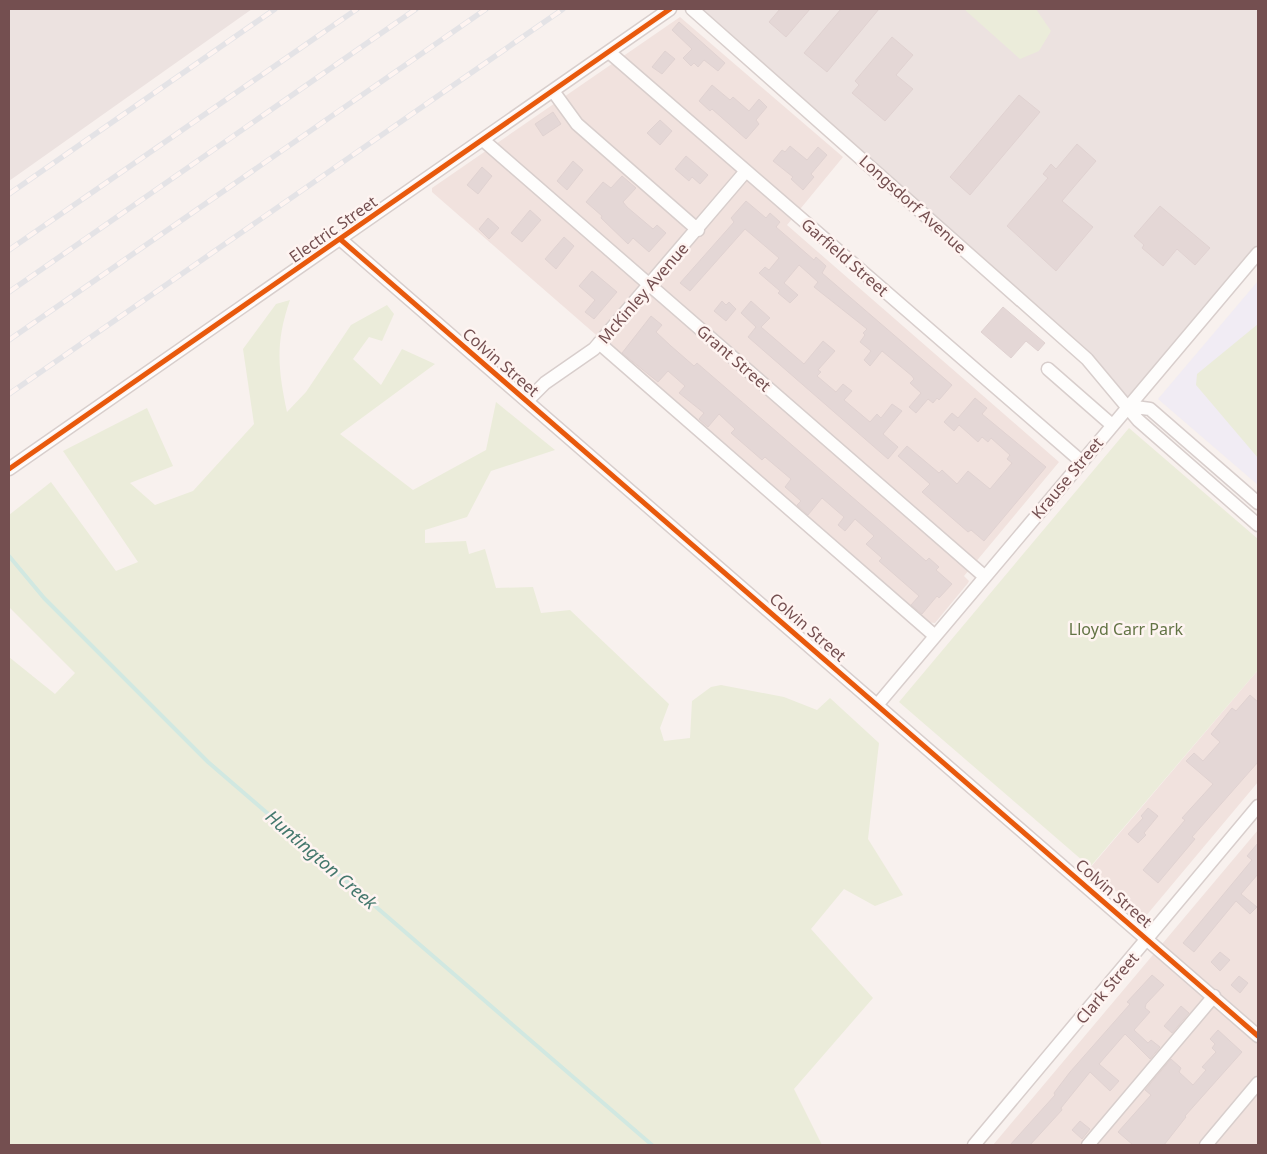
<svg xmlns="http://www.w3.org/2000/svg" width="1267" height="1154" font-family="'Noto Sans',sans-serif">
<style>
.residential{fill:#f1e2de}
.industrial{fill:#ece2e0}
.education{fill:#f1ecf4}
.green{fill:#ebecda}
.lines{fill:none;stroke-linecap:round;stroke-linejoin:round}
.stream{stroke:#d1e8e1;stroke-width:4}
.building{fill:#e4d7d6;stroke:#e0d2d1}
.minor-casing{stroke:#d8cecc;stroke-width:15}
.minor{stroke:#fefdfc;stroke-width:12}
.rail-casing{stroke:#e4e3e6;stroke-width:5.5}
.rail{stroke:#fef4f1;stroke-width:4;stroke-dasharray:11;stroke-linecap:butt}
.cycleway-casing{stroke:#fef4f1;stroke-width:8}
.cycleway{stroke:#e8590c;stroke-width:5}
.labels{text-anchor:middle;stroke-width:5;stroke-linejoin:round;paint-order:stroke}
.street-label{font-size:16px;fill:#744f50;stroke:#fef4f1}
.park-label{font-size:16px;fill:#637445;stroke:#fef4f1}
.water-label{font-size:18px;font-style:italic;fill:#44786d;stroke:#fef4f1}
</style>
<rect width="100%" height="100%" fill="#f8f1ee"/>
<path class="residential" d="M680 17 843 157 787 225 1059 462 964 576 969 581 968 583 935 623 926 622 432 192V188Z
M1258 670V782L1145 917 1090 868Z
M1258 830V1145H993Z"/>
<path class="industrial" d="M9 9H252L9 181Z
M692 9H1258V253L1128 406 1087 359Z"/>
<path class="education" d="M1258 281V485L1158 399Z"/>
<path class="green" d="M964 9H1036L1051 31 1039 51 1020 59Z
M290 300C275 343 278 369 287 412L306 392 351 325 387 305 394 314 382 341 369 337 353 359 381 385 402 349 435 364 340 434 413 490 486 450 496 402 555 450 491 471 467 517 425 530V543L466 541 469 554 485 549 496 588 533 587 541 613 570 610 669 704 660 728 664 741 690 738 692 701 711 687 721 685 784 697 817 710 830 698 879 743 868 839 903 895 875 906 844 889 811 929 873 998 794 1089 822 1145H9V657L55 694 75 673 9 607V515L51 482 116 571 138 562 63 451 147 408 173 466 130 483 155 505 193 491 254 424 243 349 276 304Z
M1258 324V458L1196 385 1197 374Z
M1129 428 1258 539V670L1090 867 899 702Z"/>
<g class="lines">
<path class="stream" d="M9 556 44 598 208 762 652 1145"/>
</g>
<path class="building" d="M780 9H810L786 37 769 22Z
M841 9H879L827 72 804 53Z
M679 22 725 63 718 71 704 60 698 67 694 63 691 66 683 58 692 49 672 30Z
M892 37 913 55 896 75 913 89 885 121 852 93 859 85 855 81Z
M665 51 675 59 662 74 652 67Z
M712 85 730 100 733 97 749 111 759 99 767 107 756 120 759 124 746 139 712 109 710 111 699 101Z
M1019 95 1040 112 970 195 950 177Z
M553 112 561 124 543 136 535 124Z
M660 120 672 131 660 145 647 133Z
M1077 144 1096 161 1062 201 1093 227 1056 271 1007 226 1048 178 1043 174 1051 164 1056 169Z
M790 146 807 160 818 147 827 155 811 174 814 177 803 190 791 179 793 177 773 161 782 150 785 152Z
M686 156 708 175 700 184 692 177 689 181 675 169Z
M573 161 583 170 567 190 557 181Z
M482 167 492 176 478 194 467 185Z
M622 176 636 188 623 202 627 207 653 229 657 225 666 233 649 252 633 238 628 244 601 218 602 216 586 202 603 182 611 188Z
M746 201 766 218 770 213 780 222 776 227 814 260 816 257 826 266 822 273 952 385 939 400 937 398 933 403 928 399 916 413 909 407 921 393 910 383 914 379 912 376 882 351 870 366 864 360 871 351 860 342 865 335 863 333 867 329 814 287 818 282 799 265 784 283 798 295 790 303 778 293 780 291 759 273 765 267 769 270 779 258 745 229 690 291 680 283 734 222 731 218Z
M1160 206 1210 248 1195 265 1177 249 1163 266 1142 248 1144 245 1134 236Z
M530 210 541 220 522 242 511 233Z
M488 218 499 228 489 239 479 229Z
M564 237 574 246 556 269 545 259Z
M592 271 617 292 594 319 585 312 595 300 579 286Z
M722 301 726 305 729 302 736 309 726 321 714 311Z
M751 301 770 318 761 327 804 364 823 341 835 351 818 370 821 372 817 376 836 392 843 384 852 391 844 400 870 422 877 414 881 418 892 404 902 411 883 434 898 447 888 459 748 337 756 327 741 313Z
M1003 307 1045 343 1038 351 1026 341 1011 358 981 332Z
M651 316 662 325 656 332 671 346 694 366 697 363 910 547 926 561 929 558 939 567 936 570 952 584 939 598 937 596 922 614 911 605 919 596 879 561 882 558 866 544 874 536 855 519 845 531 838 525 844 517 822 498 808 515 797 505 801 501 785 487 791 479 765 457 762 460 731 433 735 429 719 414 708 427 699 419 704 413 679 393 685 386 668 371 658 382 622 353Z
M975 398 987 408 982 414 1046 467 984 541 971 530 968 532 922 492 930 484 898 456 907 446 939 473 942 470 957 484 968 471 990 489 1012 463 1007 459 1010 455 991 438 988 442 982 437 978 442 959 425 954 431 944 422 952 413 958 418Z
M1250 695 1258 702V762L1192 837 1195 839 1158 883 1143 870 1185 820 1182 818 1213 784 1186 761 1194 753 1203 761 1220 742 1211 734 1232 708 1236 711Z
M1148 808 1158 816 1144 833 1146 835 1138 843 1128 834 1143 818 1141 816Z
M1258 843V874L1241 894 1257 907 1250 914 1236 901 1194 952 1183 943 1252 860 1247 856Z
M1220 952 1230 960 1220 971 1211 962Z
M1152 975 1164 985 1146 1004 1145 1008 1150 1012 1134 1030 1148 1043 1151 1040 1160 1047 1150 1059 1125 1034 1099 1064 1119 1081 1110 1091 1090 1072 1061 1108 1062 1110 1030 1145H1010L1055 1095 1054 1093 1070 1072 1130 1004 1127 1002Z
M1239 976 1248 983 1240 993 1231 985Z
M1181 1006 1189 1013 1172 1033 1164 1026Z
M1218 1030 1242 1052 1185 1116 1186 1117 1164 1145H1133L1118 1132 1151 1095 1145 1090 1171 1059 1181 1068 1179 1072 1193 1085 1206 1070 1202 1067 1216 1052 1212 1048 1215 1044 1210 1039Z
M1080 1121 1090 1129 1082 1139 1072 1130Z"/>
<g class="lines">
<g class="minor-casing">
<path id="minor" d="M692 9 1087 359 1138 420 1258 525
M609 52 1082 462
M553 91 577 124 698 230
M483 140 984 576
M340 239 1258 1036
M599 343 935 636
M1048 369 1112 425
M527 401 545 383 594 349 746 171
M1128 406 1150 409 1258 503
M9 469 670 9
M878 704 1258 253
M974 1145 1258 806
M1088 1145 1214 996
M1206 1145 1258 1083"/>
</g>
<use href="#minor" class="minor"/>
<g class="rail-casing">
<path id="rail" d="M9 194 275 9
M9 250 357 9
M9 292 416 9
M9 340 486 9
M9 394 563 9"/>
</g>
<use href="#rail" class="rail"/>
<g class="cycleway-casing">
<path id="cycleway" d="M340 239 1258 1036
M9 469 670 9"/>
</g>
<use href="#cycleway" class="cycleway"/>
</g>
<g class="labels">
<g class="street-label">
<text transform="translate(913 204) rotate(42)" y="6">Longsdorf Avenue</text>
<text transform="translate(333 229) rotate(-35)" y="6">Electric Street</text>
<text transform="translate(845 257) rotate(41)" y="6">Garfield Street</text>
<text transform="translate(643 293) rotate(-49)" y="6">McKinley Avenue</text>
<text transform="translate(734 358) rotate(41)" y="6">Grant Street</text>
<text transform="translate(501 362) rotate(41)" y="6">Colvin Street</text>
<text transform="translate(1067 478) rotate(-50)" y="6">Krause Street</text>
<text transform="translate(808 627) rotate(41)" y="6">Colvin Street</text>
<text transform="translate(1114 893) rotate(41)" y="6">Colvin Street</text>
<text transform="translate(1107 988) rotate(-50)" y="6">Clark Street</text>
</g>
<g class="park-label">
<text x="1126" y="635">Lloyd Carr Park</text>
</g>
<g class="water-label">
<text transform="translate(321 860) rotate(41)" y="6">Huntington Creek</text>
</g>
</g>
<rect width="1267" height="1154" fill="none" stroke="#744f50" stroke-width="20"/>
</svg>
